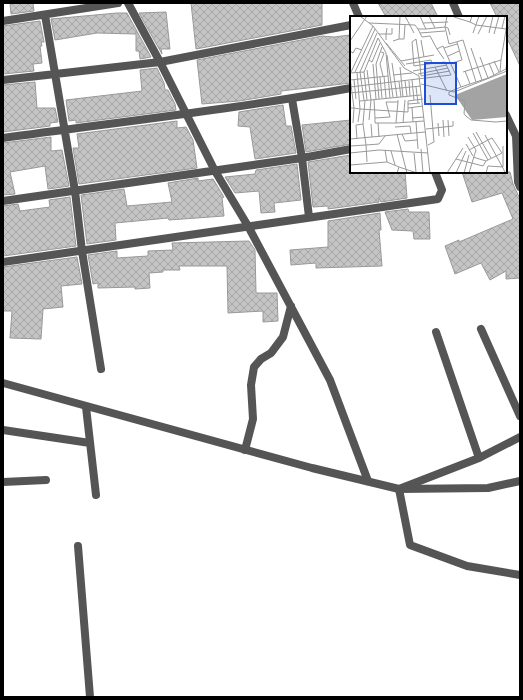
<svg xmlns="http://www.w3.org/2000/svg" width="523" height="700" font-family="'Fira Sans Condensed',sans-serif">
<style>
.building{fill:url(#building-cross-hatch);stroke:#999}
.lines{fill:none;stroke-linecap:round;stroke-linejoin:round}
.service{stroke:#555;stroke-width:8}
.minor{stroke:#555;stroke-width:8}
.tertiary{stroke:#555;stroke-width:8}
.inset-road{fill:none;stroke:#999;stroke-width:1}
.view{fill:#1d4ed8;fill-opacity:0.15;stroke:#1d4ed8;stroke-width:2}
.inset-edge{fill:none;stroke:#000;stroke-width:2}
</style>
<defs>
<pattern id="building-cross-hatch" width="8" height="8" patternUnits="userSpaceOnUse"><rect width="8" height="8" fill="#c4c4c4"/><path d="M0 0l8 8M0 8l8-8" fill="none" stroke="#a7a7a7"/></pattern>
</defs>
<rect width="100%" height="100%" fill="#fff"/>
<path class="building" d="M10 3H33L34 11 11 14Z
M191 3H322V25L196 49Z
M378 3H431L438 17H386Z
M490 3H520V66L506 36V17H497Z
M166 12 170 49H161L162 54 139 13Z
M117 13H127L151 57 140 59 139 51H136V34L97 33 55 40 51 19Z
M40 21 44 42H41L42 46H40L42 63 33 64 34 71 3 74V26Z
M350 35 351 83 281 91V94L239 101 202 104 197 60 322 36 334 37Z
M157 68 164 83 165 90H168L175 104 176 110 76 123V120L69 121 66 100 142 91 140 70Z
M35 82 37 108H55L58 122 50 123V126L3 132V85Z
M283 105 286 126H291L296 153 255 159 250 127 238 126 239 112Z
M351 120V144L306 152 302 125Z
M177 121V128L186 127 193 140 197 168 79 184 73 148H79L77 134Z
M51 137V151L62 150 69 186 48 189 45 166 10 172 15 194 3 195V143Z
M351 155V172H405L407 198 381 202 379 198V202L328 209V206L313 207 308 162Z
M297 164 301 200 274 203 275 212 261 213 259 191 235 193 225 177 255 174 256 170Z
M462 172H510L513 184 520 199V278L506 279V271L490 280 481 263 455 274 445 246 459 240V242L513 219 502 193 472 202Z
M198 178V181L213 179 224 197 222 198 224 216 169 220 168 218 115 223 116 240 87 244 81 195 124 189 127 206 172 202 168 183Z
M70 197 76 246 3 256V206L18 204 20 211 50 207 49 200Z
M408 209 409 212H429L430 239H414L413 231 392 230 385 212Z
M380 213 381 230H379L382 266 316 268V263L291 265 290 250 328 247V221Z
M249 241 255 250 256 293H277L278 321 263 322V311L228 313 227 266H179L180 270H163V272L149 273 150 288 135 289V287L98 288V283L93 284 88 255 117 251V258L148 256V251L173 250 172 243Z
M77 257 82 284 61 286 63 307 43 309 41 339 10 338 12 311H3V267Z"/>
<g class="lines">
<path class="service" d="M86 407 96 495
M3 430 90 443"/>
<path class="minor" d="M128 3 160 62 215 171 248 226 330 380 368 481
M353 3 359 17
M453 3 459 17
M45 15 75 191 82 251 101 369
M3 21 118 3
M3 80 160 62 351 25
M292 99 302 158 309 217
M506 115 516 136 518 182 520 187
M3 138C119 122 236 109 351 88
M3 201 302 158 351 149
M3 262 438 199 442 190 435 172
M481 329 520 416
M436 332 479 458
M520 437 479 458 399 489 410 545 467 566 520 575
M245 450 253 419 251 385 254 367 261 359 271 353 283 337 291 306
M3 482 46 480
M78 546 90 697"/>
<path class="tertiary" d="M3 383 312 468 399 489 488 488 520 481"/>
</g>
<g transform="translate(350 16)">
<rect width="157" height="157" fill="#fff"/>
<path d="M157 58V101L122 104 105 79Z" fill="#a3a3a3"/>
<path class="inset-road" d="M10 0 23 10 54 52 69 60 80 157M55 0 64 17M70 0 73 7 98 6M79 0 85 12M122 0 120 6 126 9 156 13M104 1 120 6M19 7 65 9 68 13H76L73 7M152 12 155 0M68 13 72 21 80 20 87 33 93 30 111 71 99 76V79L115 85 114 98 116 100 121 104 146 106 157 105M76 13 95 11 97 0M70 17 95 15M123 17 129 0M139 17 143 0M29 18H36L37 12M128 18 137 0M144 18 149 0M100 19 98 12 95 11 99 28 113 24 126 66M28 22 36 37 40 82M49 23H54L55 9M36 24V18H42V12M71 24 74 41M0 25 17 0M43 25 49 23 50 0M36 27 55 50M94 32 107 28M121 32 132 64M87 33 94 43M0 35 3 37 6 32 12 34M31 36 34 37 30 48 33 60M37 39 43 81M98 40 109 35M19 44 22 46 30 27M51 45 84 39M144 45 149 56M42 47 47 81M102 47 112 44 107 26M23 48 26 83M56 48 81 44 82 48M50 51 53 81M85 51 97 75M17 54 21 84 19 104M63 55 97 49M115 55 120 68M1 56 23 10M5 56 25 13M10 56 27 17M10 56 14 84M14 56 17 84M113 56 151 44 157 8M150 56 151 44M0 57 14 56 28 22M68 58 98 52M43 59 62 57M144 59 156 53 157 45M34 60 36 82M71 60 100 55M0 61 4 92 10 93 7 56M30 61 32 82M138 62 144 59 139 47M0 64 38 60M4 64 6 83M62 64 64 84M55 65 57 80M59 65 60 80M49 66 51 81M71 68 104 76 157 55M0 71 101 59 95 46 70 49 64 50 62 26 66 23 70 49 71 60M66 71 68 87M111 71 138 62 130 41M0 77 71 70M24 83 25 102M29 83 26 48 32 31M10 85 71 79M48 86H36L40 101 25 102V107H46L47 96 48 86V84M58 88 70 87M62 91 63 106M0 92H4L3 107M58 92V85L73 83M62 102 74 101M93 104 94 121M98 104 99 120M8 106 10 93 58 96V92L73 90M66 106 68 133M28 107 29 121M46 107 74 105M53 107 55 84M88 107 89 120M21 108 22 121M45 111 60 110 61 117M76 113 103 110V105M126 116 141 142M123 117 138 144M47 118 57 157M52 118 55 125 67 124M135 119 155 156M118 121 126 134 119 157M0 123 75 116M7 123 6 109 13 108M116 128 123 140M78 129 84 126 80 79M0 130 16 129 13 108 15 84M157 131V146M71 133 73 157M35 134 37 146M119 134 142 122 152 137 136 145 123 141M41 135 45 149M0 137 29 134 78 137M64 137 66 156M106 143 133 150 136 145M17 146 16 129 29 128 35 120M0 149 37 146 49 151 47 157M49 151 67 157M97 157 113 132M106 157 116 135M114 157 119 139M136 157 138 150 153 151V130"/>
<path class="view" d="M75 47H106V88H75Z"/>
<rect width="157" height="157" class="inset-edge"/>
</g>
<rect width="523" height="700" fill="none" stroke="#000000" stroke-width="8"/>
</svg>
